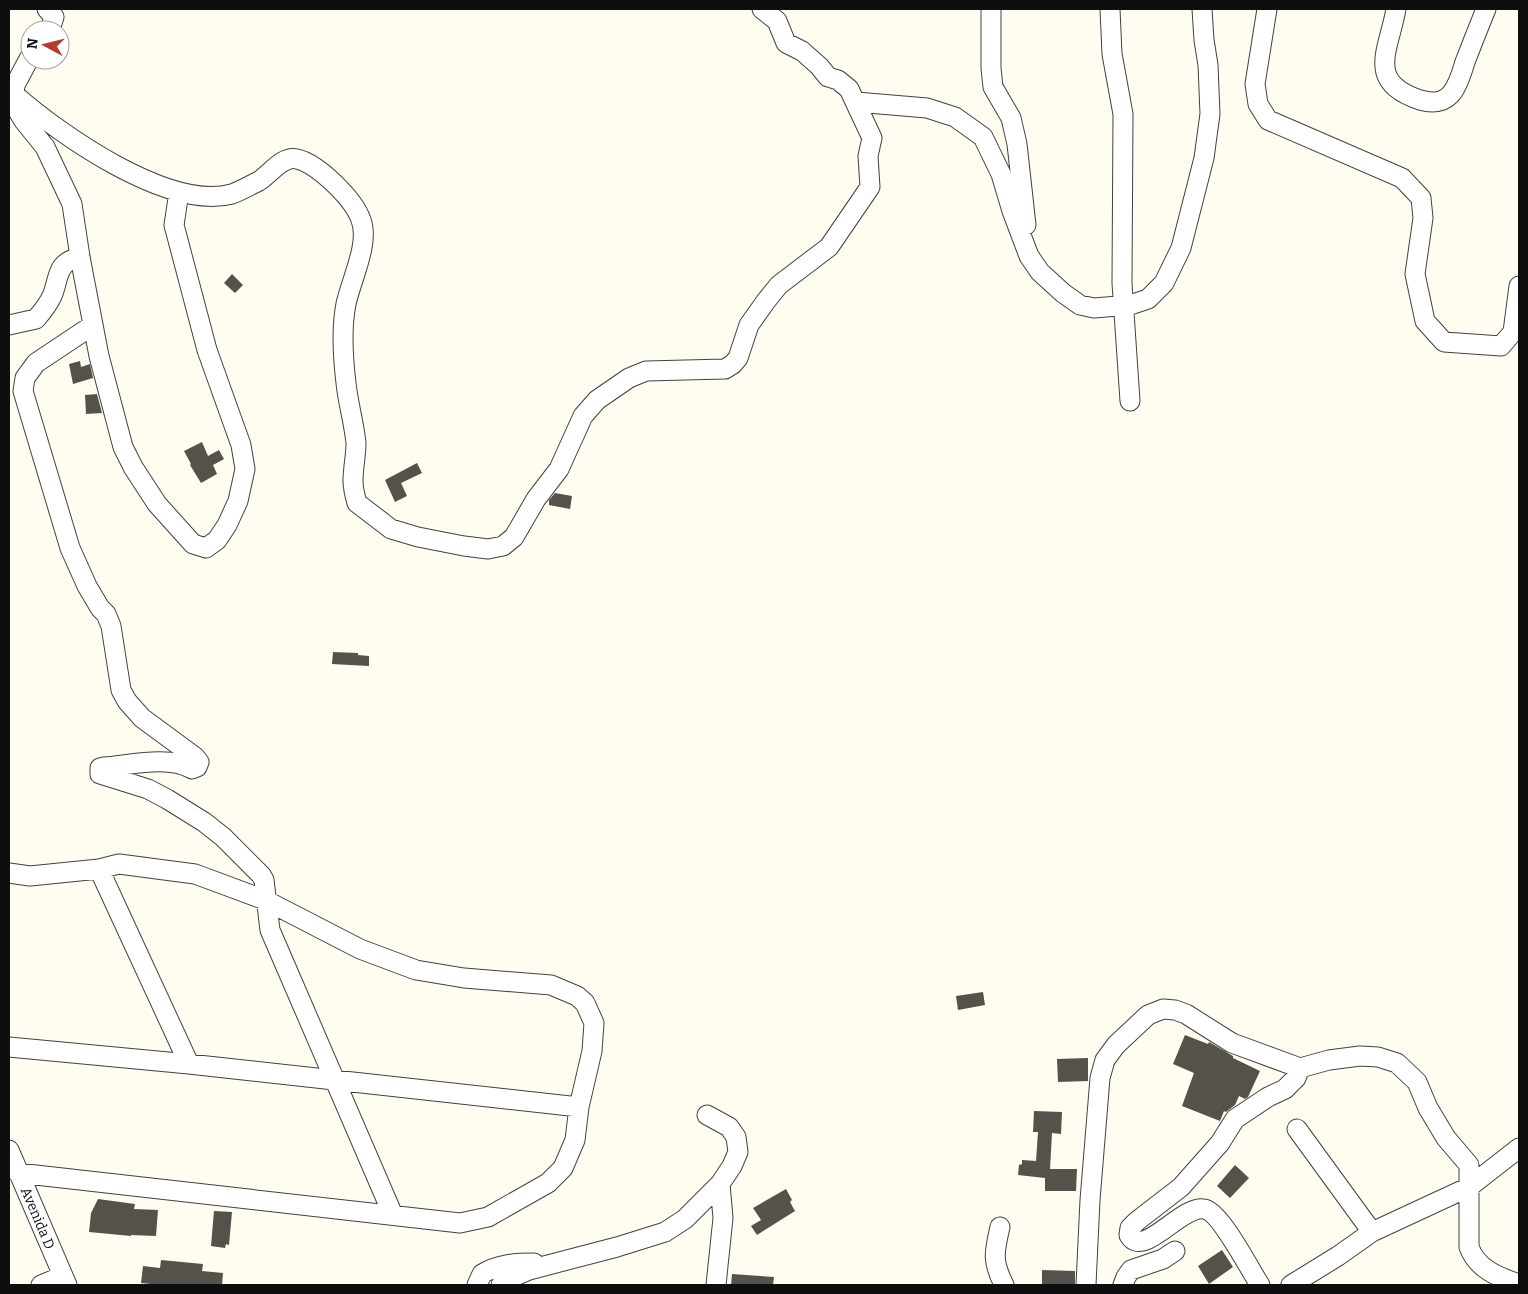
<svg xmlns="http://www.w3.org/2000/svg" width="1528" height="1294" font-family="Bitter,serif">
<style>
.building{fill:#56514b}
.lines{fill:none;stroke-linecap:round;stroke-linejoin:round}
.minor-casing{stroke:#414141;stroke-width:21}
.minor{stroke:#fff;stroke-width:19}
.labels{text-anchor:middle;stroke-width:5;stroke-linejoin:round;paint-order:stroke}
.street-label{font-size:14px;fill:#0e0e0e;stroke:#fff}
</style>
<rect width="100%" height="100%" fill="#fefdf0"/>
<path class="building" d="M232 274 243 285 235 293 224 283Z
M80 361 81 367 90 364 93 378 73 384 69 364Z
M97 394 102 413 86 414 85 395Z
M202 442 208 456 219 450 224 459 213 465 217 474 201 483 190 465 191 464 184 451Z
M417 463 422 473 401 483 407 496 395 502 385 480Z
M555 493 572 496 570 509 549 505V500Z
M333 652 358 653V655L369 656V666L332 664Z
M983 992 985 1005 958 1010 956 996Z
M1185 1035 1208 1044 1209 1042 1233 1056V1058L1260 1071 1248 1097 1245 1099 1239 1096 1235 1105 1226 1112 1224 1111 1220 1121 1182 1106 1194 1073 1173 1064Z
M1088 1058V1081L1058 1082 1057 1059Z
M1034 1111 1062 1112 1061 1134 1052 1133 1050 1169H1077L1076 1191H1045V1178L1018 1175 1019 1165 1022 1164V1160L1036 1161 1038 1132H1033Z
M1235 1165 1249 1178 1230 1198 1217 1186Z
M786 1189 792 1200 790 1202 795 1211 757 1235 751 1226 761 1220 753 1208Z
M98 1199 135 1204 134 1209 158 1210 156 1236 131 1235V1236L89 1232 91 1213Z
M214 1211 232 1212 229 1245 226 1244 225 1248 211 1246Z
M1222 1250 1233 1267 1209 1284 1198 1266Z
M161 1260 203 1264 202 1271 223 1273 222 1285H160L141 1283 143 1266 160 1268Z
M1042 1270 1075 1271V1285H1042Z
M732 1274 774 1277 773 1285H731Z"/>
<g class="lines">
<g class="minor-casing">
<path id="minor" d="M47 9 54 17 50 30
M991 9V68L993 87 1011 118 1017 144 1026 225
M1110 9 1112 54 1123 114 1122 283 1130 401
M1267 9 1255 84 1258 104 1268 120 1402 178 1421 198 1423 218 1415 274 1425 321 1444 342 1501 346 1513 332 1519 286
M1396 9C1389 50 1365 82 1420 100 1431 103 1442 104 1451 94 1458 86 1462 72 1465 62 1472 44 1479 26 1486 9
M30 57 15 85 14 94C60 135 169 211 232 194 240 191 251 185 259 181 270 174 283 155 297 159 318 164 354 199 361 220 370 243 351 280 346 304 341 329 343 358 346 383 348 403 354 423 356 443 356 456 353 468 353 481 353 488 355 496 357 503L391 529 418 537 464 546 488 549 503 546 514 537 536 499 559 469 583 416 597 400 629 378 646 371 725 369 733 364 738 358 749 325 766 301 779 285 829 247 870 187 868 156 872 138 849 89 838 80 828 77 819 66 802 51 786 43 777 21 762 9
M15 98V106L24 121 45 147 72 204 80 257 99 356 123 447 133 467 157 504 193 544 206 548 217 540 227 525 238 501 245 469 241 445 207 350 174 225 179 192
M856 102 927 108 955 117 983 137 1001 174 1012 211 1029 256 1040 272 1063 293 1080 305 1094 308 1130 305 1148 299 1164 283 1181 248 1204 158 1210 114 1208 65 1204 40 1202 9
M9 325 36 319C42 312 48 305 52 296 60 277 55 263 80 257
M93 325 36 363 25 378 23 391 70 548 87 586 100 608 106 614 111 626 121 690 127 701 142 718 195 757 199 762 197 767 192 769C169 755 130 765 104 767L100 768V774L148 789 167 799 204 822 223 837 261 875 264 880 270 930 393 1215
M99 869 189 1064
M9 873 30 876 99 869 119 864 195 874 265 900 360 949 416 970 464 978 551 985 577 996 585 1003 594 1023 592 1051 579 1107 575 1140 563 1168 548 1183 488 1217 460 1223 18 1173
M9 1047 189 1064 579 1107
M1297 1129 1372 1232
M9 1150 67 1285
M1000 1227C994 1253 992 1261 1004 1285
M41 1285 63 1276
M477 1285 482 1274C498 1264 515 1263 534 1263
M501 1285 508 1279 529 1270 617 1247 665 1232 685 1219 720 1184 732 1166 738 1152 736 1137 729 1127 707 1115
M716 1285 723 1218 720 1184
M1086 1285 1090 1200 1100 1078 1105 1060 1116 1045 1148 1015 1163 1009 1175 1010 1186 1014 1232 1043 1300 1068 1329 1060 1360 1056 1378 1057 1397 1063 1417 1082 1428 1108 1446 1138 1469 1165V1247C1477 1269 1498 1277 1519 1284
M1123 1285 1126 1277 1131 1270 1163 1259 1175 1251
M1260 1285C1250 1270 1220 1211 1204 1209 1181 1205 1143 1260 1129 1235L1130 1228 1137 1221 1181 1187 1220 1143 1235 1119 1268 1097 1285 1089 1296 1078 1300 1068
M1291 1285 1338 1256 1372 1232 1469 1187 1519 1148"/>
</g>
<use href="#minor" class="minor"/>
</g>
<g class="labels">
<g class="street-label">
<text transform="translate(38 1218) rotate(67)" y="5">Avenida D</text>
</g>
</g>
<rect width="1528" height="1294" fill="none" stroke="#0e0e0e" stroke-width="20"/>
<g transform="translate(45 45) rotate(277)"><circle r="24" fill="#ffffff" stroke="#9f9f9f"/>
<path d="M0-4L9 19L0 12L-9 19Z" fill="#b43c30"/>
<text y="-8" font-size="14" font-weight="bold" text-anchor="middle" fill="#0e0e0e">N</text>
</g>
</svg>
